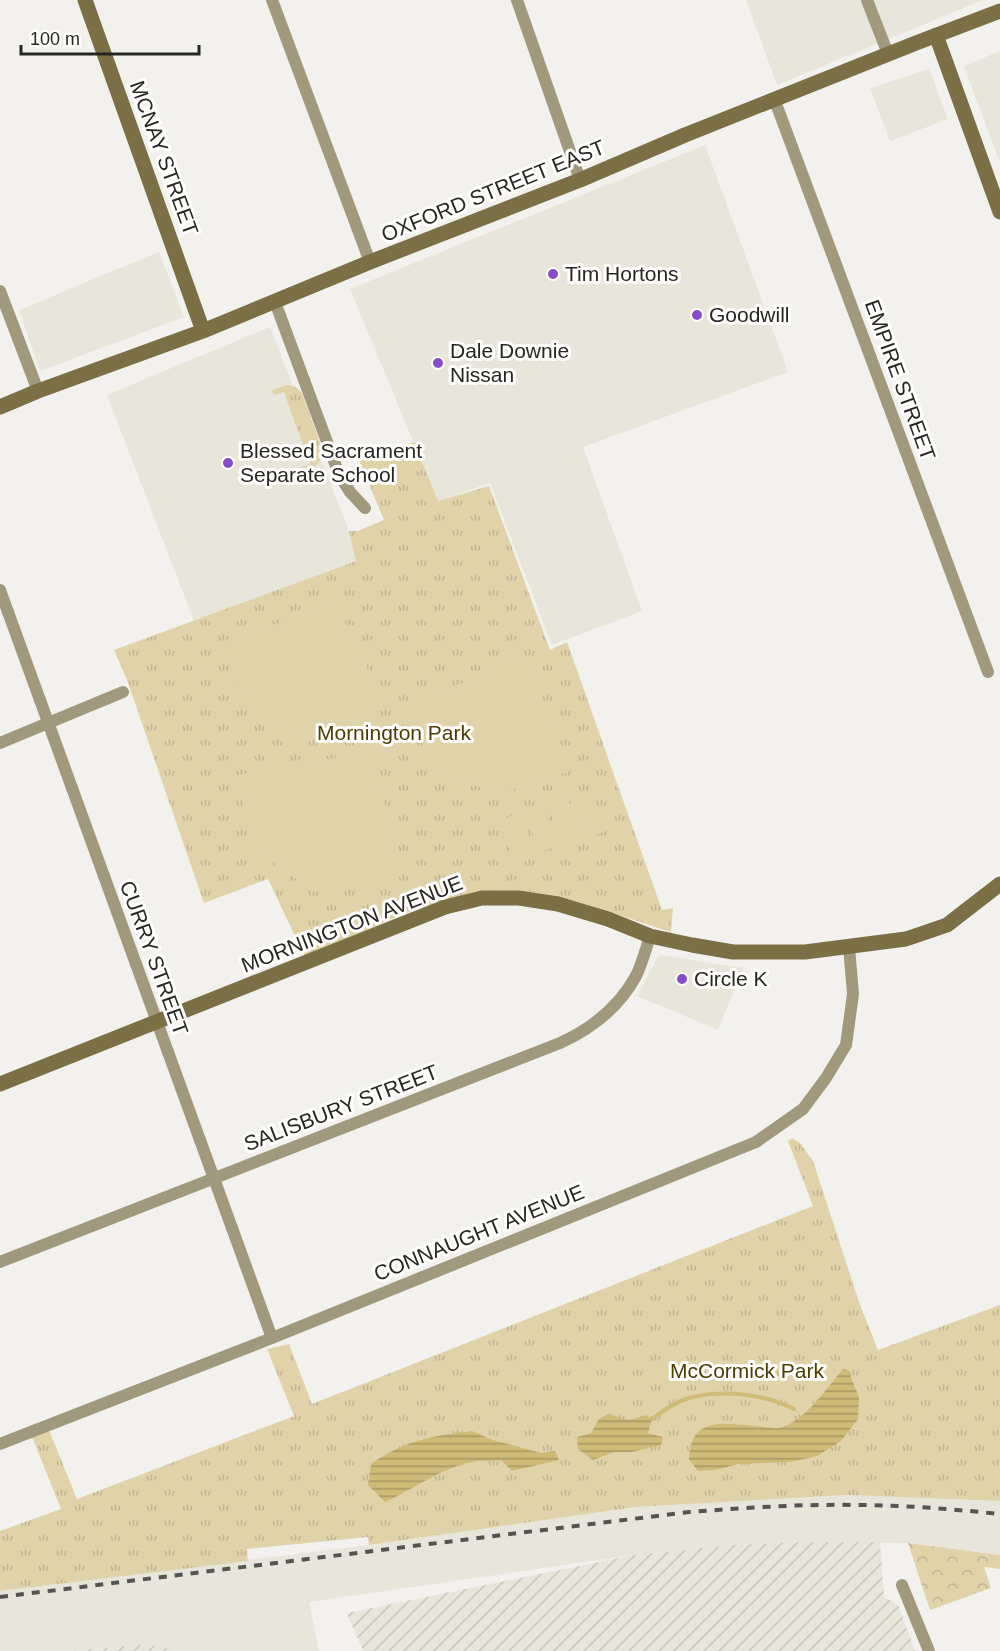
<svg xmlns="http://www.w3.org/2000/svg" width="1000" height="1651" font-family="Helvetica,sans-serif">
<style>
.built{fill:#e8e5da}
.industrial{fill:url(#industrial-furrows)}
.grass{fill:url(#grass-tufts)}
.forest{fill:url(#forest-crowns)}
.pitch{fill:#e0d3aa}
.water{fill:url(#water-rules)}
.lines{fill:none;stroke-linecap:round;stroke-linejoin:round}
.stream{stroke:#cfbb77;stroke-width:4}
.street{stroke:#a1997d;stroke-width:12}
.secondary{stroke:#7b6f45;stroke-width:15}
.rail{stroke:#545452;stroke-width:4;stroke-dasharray:8 8;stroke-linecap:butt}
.poi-dot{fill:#874dc4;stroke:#fffefc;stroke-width:2}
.labels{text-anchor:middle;stroke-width:6;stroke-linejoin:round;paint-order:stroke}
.street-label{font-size:21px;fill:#262625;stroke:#fffefc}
.poi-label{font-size:21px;fill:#262625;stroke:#fffefc;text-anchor:start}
.park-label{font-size:21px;fill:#4b3d04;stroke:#fffefc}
</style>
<defs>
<pattern id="industrial-furrows" width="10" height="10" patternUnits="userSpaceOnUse" patternTransform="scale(1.5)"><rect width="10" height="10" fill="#e8e5da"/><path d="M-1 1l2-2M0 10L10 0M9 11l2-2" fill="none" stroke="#c7c4bb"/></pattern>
<pattern id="grass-tufts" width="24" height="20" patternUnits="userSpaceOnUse" patternTransform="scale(1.5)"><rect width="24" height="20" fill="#e0d3aa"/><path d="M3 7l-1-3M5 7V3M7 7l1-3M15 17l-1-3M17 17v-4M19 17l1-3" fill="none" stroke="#c0b592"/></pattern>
<pattern id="forest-crowns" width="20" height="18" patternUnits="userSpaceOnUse" patternTransform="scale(1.5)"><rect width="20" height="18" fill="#e0d3aa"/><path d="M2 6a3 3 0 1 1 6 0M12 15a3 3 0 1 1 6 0" fill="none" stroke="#c0b592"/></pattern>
<pattern id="water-rules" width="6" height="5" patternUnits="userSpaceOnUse" patternTransform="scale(1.5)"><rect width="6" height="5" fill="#cfbb77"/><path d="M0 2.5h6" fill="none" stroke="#a89861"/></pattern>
</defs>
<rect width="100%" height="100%" fill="#f2f1ee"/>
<path class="built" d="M746 0H983L777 85Z
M1000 51V163L964 66Z
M929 69 948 119 890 141 870 88Z
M705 145 788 372 583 447 642 611 552 645 490 483 438 501 350 289Z
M159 252 184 317 40 371 19 310Z
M270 327 349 531 356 561 194 621 107 395Z
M659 955 743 968 718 1030 637 996Z
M848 1495 1000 1501V1555L908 1543 806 1542 732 1545 634 1555 309 1602 319 1651H177L149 1644 68 1651H0V1591L369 1545 636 1507Z"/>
<path class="industrial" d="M806 1542H880L884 1597 898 1605 915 1651H363L347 1613 634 1555 732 1545Z
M149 1644 177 1651H68Z"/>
<path class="grass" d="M287 385 296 387 302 393 323 451C320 466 315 467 302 472L300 468 310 464 284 392 274 395 272 390Z
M414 442 438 501 489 486 550 650 567 642 662 910 673 908 671 932C625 918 578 898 531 892 458 881 371 929 305 957L268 879 204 903 127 680 114 650 356 561 349 531H358L384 520 359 460Z
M792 1138 800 1143 813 1161 859 1302 878 1350 1000 1305V1501L848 1495 636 1507 369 1545 368 1537 247 1549 248 1561 0 1591V1531L61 1509 32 1437 49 1430 77 1499 294 1416 267 1349 289 1344 312 1404 813 1206 788 1141Z"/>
<path class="forest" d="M908 1543 1000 1555V1569L984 1567 991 1588 930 1610Z"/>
<path class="pitch" d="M335 601 385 705 299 741 251 712 219 646Z
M528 656 568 772 498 794 434 770 409 704Z
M374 751 400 882 314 892 249 845 238 775Z
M591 792 603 832 585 838 572 797Z
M568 799 580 840 561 845 549 804Z
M545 806 557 847 538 852 526 812Z
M521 813 533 854 514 859 502 819Z"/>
<path class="water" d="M843 1369 848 1370 859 1397 858 1419 841 1441 817 1456 790 1462 738 1464 716 1470 698 1471 689 1459C691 1412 730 1425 764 1427 771 1428 777 1429 783 1427 808 1417 826 1389 843 1369Z
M608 1414 629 1420 646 1415 652 1419 648 1433 663 1437 661 1445 632 1452H614L593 1460 578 1449 577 1437 591 1433 599 1419Z
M472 1431 493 1440 541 1453 555 1451 559 1460 512 1471 501 1460C492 1461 481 1460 472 1462 441 1468 414 1489 385 1502L368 1485 371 1464C405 1440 432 1436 472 1431Z"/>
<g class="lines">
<path class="stream" d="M652 1419C664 1410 678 1400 693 1397 725 1390 765 1394 794 1409"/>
<path class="street" d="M272 0 370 262
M517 0 580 180
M867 0 888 54
M775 101 988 672
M0 291 38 391
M275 302 339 474 350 492 365 508
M0 590 272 1338
M0 743 123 692
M0 1262 560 1043C591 1029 619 1007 636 976 642 964 646 949 650 936
M0 1444 272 1338 756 1142 803 1109 826 1078 846 1045 853 994 849 947
M902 1585 929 1651"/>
<path class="secondary" d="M85 0 203 331
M936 35 1000 212
M0 407 38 391 203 331 370 262 580 180 685 135 916 43 1000 11
M0 1084 445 907 482 898H519L558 904 608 919 650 936 692 945 733 952H805L906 939 947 925 1000 884"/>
<path class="rail" d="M0 1597 689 1512C743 1508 798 1504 854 1505 903 1505 951 1509 1000 1514"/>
</g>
<g class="poi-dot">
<circle cx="553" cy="274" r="6"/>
<circle cx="697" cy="315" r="6"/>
<circle cx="438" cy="363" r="6"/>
<circle cx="228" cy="463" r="6"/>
<circle cx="682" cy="979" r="6"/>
</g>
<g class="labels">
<g class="street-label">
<text transform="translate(164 158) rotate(70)" y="7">MCNAY STREET</text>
<text transform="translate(493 191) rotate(-22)" y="7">OXFORD STREET EAST</text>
<text transform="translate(900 380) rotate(70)" y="7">EMPIRE STREET</text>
<text transform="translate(352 924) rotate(-21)" y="7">MORNINGTON AVENUE</text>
<text transform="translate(154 958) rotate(70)" y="7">CURRY STREET</text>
<text transform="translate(341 1108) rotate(-21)" y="7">SALISBURY STREET</text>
<text transform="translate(479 1233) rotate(-22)" y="7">CONNAUGHT AVENUE</text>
</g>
<g class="poi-label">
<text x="565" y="281">Tim Hortons</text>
<text x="709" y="322">Goodwill</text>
<text x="450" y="358">Dale Downie<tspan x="450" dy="24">Nissan</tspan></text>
<text x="240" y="458">Blessed Sacrament<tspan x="240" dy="24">Separate School</tspan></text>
<text x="694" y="986">Circle K</text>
</g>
<g class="park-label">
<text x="394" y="740">Mornington Park</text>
<text x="747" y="1378">McCormick Park</text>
</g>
</g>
<path d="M21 45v9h178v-9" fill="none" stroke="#262625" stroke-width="3"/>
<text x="30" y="45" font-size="18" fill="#262625" stroke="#fffefc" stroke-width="4.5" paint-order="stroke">100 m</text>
</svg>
